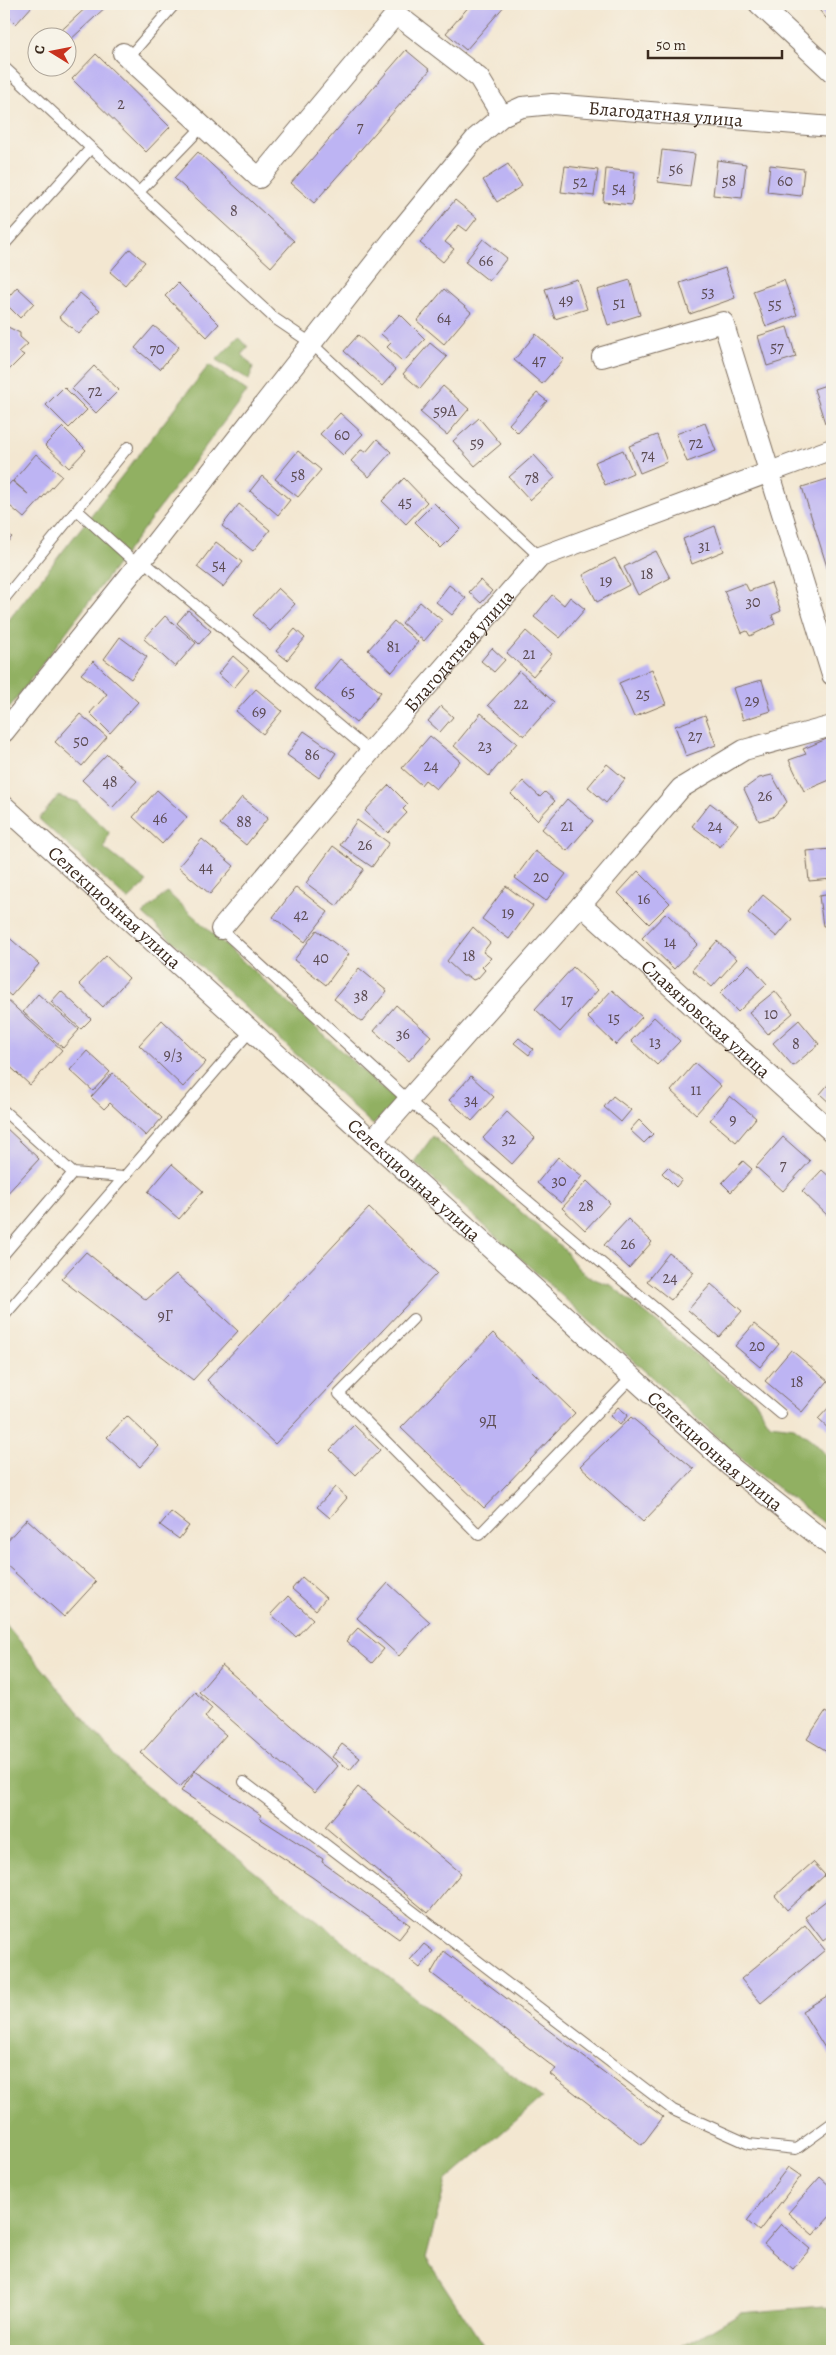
<svg xmlns="http://www.w3.org/2000/svg" width="836" height="2355" font-family="Alegreya,serif">
<style>
.forest{fill:#91b062;stroke:#666d40}
.building{fill:#bdb4f3}
.lines{fill:none;stroke-linecap:round;stroke-linejoin:round}
.service-casing{stroke:#7b6c5d;stroke-width:12}
.minor-casing{stroke:#7b6c5d;stroke-width:22}
.service{stroke:#fff;stroke-width:10}
.minor{stroke:#fff;stroke-width:20}
.labels{text-anchor:middle;stroke-width:4;stroke-linejoin:round;paint-order:stroke}
.number-label{font-size:16px;fill:#5c4c53}
.street-label{font-size:19px;fill:#3b2a1e;stroke:#f7f3e8}
</style>
<rect width="100%" height="100%" fill="#f7f3e8"/>
<filter id="ink" filterUnits="userSpaceOnUse"><feTurbulence type="fractalNoise" baseFrequency=".02" numOctaves="2"/><feDisplacementMap in="SourceGraphic" scale="10" xChannelSelector="R" yChannelSelector="G"/><feConvolveMatrix kernelMatrix="1 2 1 2 8 2 1 2 1" color-interpolation-filters="sRGB"/></filter>
<filter id="wash" filterUnits="userSpaceOnUse"><feTurbulence type="fractalNoise" baseFrequency=".0096" numOctaves="4" result="noise"/><feDisplacementMap in="SourceGraphic" scale="20" xChannelSelector="R" yChannelSelector="G"/><feGaussianBlur stdDeviation="1.12" result="paint"/><feColorMatrix in="noise" values="0 0 0 0 0 0 0 0 0 0 0 0 0 0 0 0 0 1.4 0 .05"/><feComposite in="paint" operator="in"/></filter>
<g filter="url(#wash)">
<rect width="100%" height="100%" fill="#f3e7d1"/>
<path class="forest" d="M239 337 248 347 242 354 253 367 249 380 216 360Z
M209 365 247 391 4 715V626Z
M58 796 77 802 109 832 104 848 147 882 128 900 39 819Z
M167 892 396 1101 373 1125 143 914Z
M433 1136 565 1250C579 1273 586 1277 611 1285L727 1380 754 1399 770 1424 794 1427 813 1441 830 1459V1477L832 1479V1529L753 1469 414 1162Z
M4 1622 128 1772 542 2098 446 2181 426 2258 487 2351H4Z
M824 2306 832 2309V2351H669L689 2343 740 2313Z"/>
<g id="blocks">
<path class="building" d="M4 4H34L16 24 4 12Z
M90 4H109L68 42V38H53Z
M471 4H506L466 50 446 33Z
M814 4H832V25Z
M406 50 430 70 314 203 291 183Z
M96 54 170 127 146 152 72 79Z
M662 150 695 154 690 186 658 182Z
M198 152 294 241 271 267 174 178Z
M717 160 746 164 742 198 713 195Z
M508 164 522 186 497 202 483 180Z
M770 165 804 169 801 196 767 192Z
M565 166 598 170 594 196 561 192Z
M606 169 635 172 632 205 603 202Z
M455 200 477 218 467 231 459 225 445 242 454 249 443 262 420 243Z
M483 239 507 258 489 281 465 262Z
M130 249 145 262 125 285 110 272Z
M725 268 735 298 690 314 680 283Z
M577 279 587 309 555 319 545 289Z
M630 280 640 315 608 325 597 290Z
M784 280 797 315 766 327 753 291Z
M178 283 219 324 207 337 165 296Z
M17 287 34 303 20 318 4 302Z
M444 289 471 312 444 344 417 321Z
M80 293 100 310 79 334 59 317Z
M400 314 425 339 403 362 387 347 391 343 381 334Z
M4 325 20 333V337L28 344 19 352 24 355 4 375Z
M154 326 179 347 160 369 135 348Z
M787 327 796 357 767 366 758 336Z
M536 334 564 359 542 384 514 360Z
M358 335 396 370 382 386 344 351Z
M430 343 447 357 420 389 403 374Z
M94 366 119 390 96 413 72 389Z
M832 383V421L825 423 814 389Z
M443 386 469 409 447 435 420 412Z
M64 387 87 410 69 428 46 405Z
M537 393 547 401 518 433 509 424Z
M340 413 363 434 343 455 320 434Z
M479 418 501 444 475 466 453 441Z
M705 423 716 451 687 462 676 434Z
M63 427 86 450 69 468 45 445Z
M657 435 667 462 640 473 629 446Z
M377 439 391 452 369 477 351 461 361 450 366 452Z
M623 450 633 473 605 485 595 462Z
M298 451 321 470 298 497 275 479Z
M36 454 62 476 24 518 4 501V490L12 481 28 494 13 481Z
M534 455 555 478 530 500 509 477Z
M262 476 290 500 278 515 250 491Z
M404 478 427 502 406 524 382 501Z
M831 478 832 569 828 570 802 487Z
M434 503 460 529 441 548 415 522Z
M239 504 270 530 253 551 222 526Z
M715 526 724 551 692 564 683 539Z
M4 530 12 537 4 546Z
M216 542 242 562 223 587 197 567Z
M656 551 670 578 638 595 624 567Z
M615 558 629 585 597 602 583 575Z
M480 580 492 591 481 603 469 592Z
M745 583 749 591 771 583 781 611 772 615 775 624 750 636 747 631 742 633 724 591Z
M449 585 466 598 452 615 436 602Z
M278 588 295 604 270 631 253 615Z
M552 595 564 605 570 597 585 609 560 638 534 617Z
M420 602 442 620 424 641 402 623Z
M188 610 211 631 199 644 177 623Z
M165 616 196 643 175 667 144 639Z
M394 621 418 642 392 672 368 650Z
M295 629 305 638 287 660 276 651Z
M526 631 552 654 533 676 507 653Z
M120 637 147 657 131 679 104 659Z
M492 648 505 660 494 672 481 661Z
M233 656 249 670 234 688 218 674Z
M340 659 381 692 356 723 315 689Z
M93 661 138 702 110 733 90 713 107 694 81 674Z
M652 669 666 704 634 717 619 683Z
M519 671 554 702 524 736 488 705Z
M762 680 771 711 743 720 733 688Z
M256 689 282 711 263 734 236 711Z
M441 706 453 717 440 732 428 721Z
M481 713 517 743 489 776 454 746Z
M80 714 107 737 82 766 55 742Z
M705 715 716 745 686 756 675 726Z
M304 731 336 753 319 778 287 755Z
M430 736 460 761 436 789 425 780 421 785 402 768Z
M829 738 832 752V779L804 791 789 760 806 754 803 749Z
M107 754 137 781 112 808 82 780Z
M607 764 625 779 606 803 588 787Z
M772 775 787 802 773 817 759 821 744 789 759 778Z
M523 781 540 797 545 792 555 801 537 820 511 794Z
M389 785 408 804 403 809 407 813 388 833 365 811Z
M157 790 187 817 162 844 133 817Z
M242 797 268 818 246 845 220 824Z
M567 799 593 821 567 851 542 829Z
M710 803 738 824 720 847 692 826Z
M357 820 389 843 372 867 340 845Z
M202 839 234 866 210 894 178 867Z
M333 846 364 869 337 906 306 883Z
M832 849V879L809 881 806 851Z
M535 851 566 874 546 901 515 878Z
M638 871 670 903 649 924 618 893Z
M506 886 533 906 509 939 482 919Z
M296 887 328 912 305 942 273 917Z
M832 894V925L823 926 819 896Z
M763 895 792 919 777 937 748 913Z
M666 913 698 944 674 969 642 938Z
M473 927 490 943 483 952 491 958 482 967 485 970 478 978 473 980 468 976H463L447 961Z
M317 930 349 954 326 985 294 960Z
M4 933 39 964 11 996 4 990Z
M717 941 737 959 712 987 692 970Z
M106 956 129 978 103 1007 79 984Z
M749 964 767 984 738 1012 720 993Z
M573 967 598 990 560 1032 535 1009Z
M359 968 387 991 362 1022 334 999Z
M612 990 642 1017 616 1045 587 1017Z
M61 991 91 1019 81 1029 51 1002Z
M775 991 793 1013 768 1034 749 1012Z
M38 994 79 1030 63 1048 23 1012Z
M6 999 62 1050 30 1085 4 1061V1002Z
M396 1005 431 1036 409 1061 374 1031Z
M654 1017 680 1041 657 1065 631 1041Z
M162 1020 206 1062 183 1087 139 1045Z
M799 1020 819 1044 793 1066 773 1043Z
M519 1038 533 1049 529 1055 514 1043Z
M87 1051 110 1072 93 1091 70 1070Z
M695 1063 721 1086 696 1114 671 1091Z
M113 1073 162 1118 146 1136 110 1103 104 1109 91 1097Z
M471 1076 494 1097 472 1121 449 1100Z
M832 1080V1105L820 1094Z
M613 1096 631 1110 621 1122 604 1107Z
M730 1096 756 1118 736 1142 710 1120Z
M507 1112 535 1138 512 1164 483 1138Z
M639 1120 653 1134 644 1143 630 1130Z
M4 1126 39 1159 4 1197Z
M783 1137 810 1161 783 1191 756 1167Z
M558 1157 582 1176 561 1203 537 1183Z
M743 1161 752 1169 731 1192 722 1183Z
M172 1164 203 1191 179 1219 148 1192Z
M668 1167 682 1180 676 1187 662 1173Z
M822 1170 832 1179V1213L829 1217 802 1191Z
M587 1181 610 1203 585 1230 562 1208Z
M369 1208 437 1273 275 1444 207 1380Z
M628 1219 652 1242 629 1268 604 1245Z
M86 1252 146 1300 176 1274 238 1331 193 1380 61 1279Z
M669 1253 694 1272 671 1300 647 1281Z
M711 1284 742 1311 719 1337 688 1310Z
M754 1324 779 1344 760 1367 735 1346Z
M493 1333 575 1413 484 1508 401 1428Z
M791 1350 828 1381 802 1412 765 1381Z
M832 1404V1432L818 1419Z
M618 1407 628 1415 620 1425 610 1416Z
M127 1416 159 1446 140 1467 107 1437Z
M631 1417 694 1469 643 1522 580 1466Z
M354 1425 380 1450 356 1475 330 1450Z
M335 1487 347 1498 330 1518 317 1507Z
M171 1512 189 1526 179 1539 160 1525Z
M27 1519 96 1582 64 1617 4 1563V1544Z
M302 1577 326 1598 316 1610 292 1589Z
M388 1583 430 1622 399 1656 357 1618Z
M288 1596 313 1619 296 1637 271 1614Z
M358 1628 384 1649 372 1663 346 1641Z
M222 1665 338 1766 315 1793 199 1692Z
M195 1692 212 1708 205 1717 226 1735 180 1787 141 1753Z
M825 1712 832 1716V1754L807 1739Z
M342 1744 360 1758 350 1770 332 1757Z
M195 1771 261 1815 259 1818 323 1859 322 1862 410 1925 399 1939 312 1877 181 1791Z
M358 1787 461 1873 428 1913 325 1827Z
M813 1862 825 1875 787 1910 775 1896Z
M832 1896V1934L823 1941 805 1917Z
M805 1925 825 1950 761 2003 741 1979Z
M424 1944 433 1951 420 1968 410 1960Z
M444 1951 663 2117 642 2145 550 2074 556 2069 431 1973Z
M832 1993V2054L830 2056 802 2011Z
M788 2167 801 2176 759 2231 747 2221Z
M820 2177 832 2188V2214L813 2235 788 2213Z
M781 2224 810 2249 793 2269 764 2244Z"/>
</g>
</g>
<g filter="url(#ink)">
<use href="#blocks" fill-opacity="0" stroke="#7b6c5d" stroke-width="1"/>
<g class="lines">
<g class="service-casing">
<path id="service" d="M128 58 175 4
M4 67 274 318 311 343 540 557
M139 192 203 126
M4 245 91 148
M77 510 138 565
M142 560 370 752
M4 599 128 447
M221 929 408 1100 781 1414
M4 1111 73 1173
M4 1254 73 1173 124 1177
M4 1316 252 1029
M413 1319 339 1394 479 1535 631 1378
M244 1782 673 2110 749 2144 796 2149 832 2123"/>
</g>
<g class="minor-casing">
<g id="minor">
<path d="M759 4 832 72"/>
<path d="M123 53 259 178 396 14 479 78 502 116"/>
<path d="M602 357 723 322 832 675"/>
<path id="s1" d="M4 732 138 565 394 238 476 138 502 116 522 107 552 104 832 127"/>
<path id="s2" d="M4 806 731 1467 832 1547"/>
<path id="s3" d="M581 905 832 1132"/>
<path id="s4" d="M221 929 370 752 540 557 832 449"/>
<path d="M372 1141 581 905 681 788 744 750 832 726"/>
</g>
</g>
<use href="#service" class="service"/>
<use href="#minor" class="minor"/>
</g>
</g>
<g class="labels">
<g class="number-label">
<text x="121" y="109">2</text>
<text x="360" y="132">7</text>
<text x="676" y="174">56</text>
<text x="729" y="186">58</text>
<text x="785" y="186">60</text>
<text x="580" y="187">52</text>
<text x="619" y="193">54</text>
<text x="234" y="216">8</text>
<text x="486" y="266">66</text>
<text x="708" y="297">53</text>
<text x="566" y="305">49</text>
<text x="619" y="308">51</text>
<text x="775" y="309">55</text>
<text x="444" y="323">64</text>
<text x="777" y="352">57</text>
<text x="157" y="354">70</text>
<text x="539" y="365">47</text>
<text x="95" y="396">72</text>
<text x="445" y="416">59А</text>
<text x="342" y="440">60</text>
<text x="477" y="448">59</text>
<text x="696" y="448">72</text>
<text x="648" y="460">74</text>
<text x="298" y="480">58</text>
<text x="532" y="483">78</text>
<text x="405" y="507">45</text>
<text x="704" y="551">31</text>
<text x="219" y="570">54</text>
<text x="647" y="579">18</text>
<text x="606" y="586">19</text>
<text x="753" y="607">30</text>
<text x="393" y="652">81</text>
<text x="529" y="659">21</text>
<text x="348" y="697">65</text>
<text x="643" y="699">25</text>
<text x="752" y="706">29</text>
<text x="521" y="709">22</text>
<text x="259" y="717">69</text>
<text x="695" y="741">27</text>
<text x="81" y="746">50</text>
<text x="485" y="751">23</text>
<text x="312" y="760">86</text>
<text x="431" y="771">24</text>
<text x="110" y="787">48</text>
<text x="765" y="801">26</text>
<text x="160" y="823">46</text>
<text x="244" y="827">88</text>
<text x="567" y="831">21</text>
<text x="715" y="831">24</text>
<text x="365" y="850">26</text>
<text x="206" y="872">44</text>
<text x="541" y="882">20</text>
<text x="644" y="904">16</text>
<text x="508" y="918">19</text>
<text x="301" y="920">42</text>
<text x="670" y="947">14</text>
<text x="469" y="961">18</text>
<text x="321" y="963">40</text>
<text x="361" y="1001">38</text>
<text x="567" y="1005">17</text>
<text x="771" y="1019">10</text>
<text x="614" y="1023">15</text>
<text x="403" y="1039">36</text>
<text x="655" y="1047">13</text>
<text x="796" y="1049">8</text>
<text x="173" y="1060">9/3</text>
<text x="696" y="1095">11</text>
<text x="471" y="1105">34</text>
<text x="733" y="1125">9</text>
<text x="509" y="1144">32</text>
<text x="783" y="1170">7</text>
<text x="559" y="1186">30</text>
<text x="586" y="1211">28</text>
<text x="628" y="1249">26</text>
<text x="670" y="1283">24</text>
<text x="165" y="1321">9Г</text>
<text x="757" y="1351">20</text>
<text x="797" y="1387">18</text>
<text x="488" y="1426">9Д</text>
</g>
<g class="street-label">
<text dy="7" stroke="none"><textPath href="#s1" startOffset="959">Благодатная улица</textPath></text>
<text dy="7" stroke="none"><textPath href="#s4" startOffset="366">Благодатная улица</textPath></text>
<text dy="7" stroke="none"><textPath href="#s2" startOffset="150">Селекционная улица</textPath></text>
<text dy="7" stroke="none"><textPath href="#s3" startOffset="169">Славяновская улица</textPath></text>
<text dy="7" stroke="none"><textPath href="#s2" startOffset="555">Селекционная улица</textPath></text>
<text dy="7" stroke="none"><textPath href="#s2" startOffset="960">Селекционная улица</textPath></text>
</g>
</g>
<rect width="836" height="2355" fill="none" stroke="#f7f3e8" stroke-width="20"/>
<g transform="translate(52 52) rotate(280)"><circle r="24" fill="#f7f3e8" stroke="#aca397"/>
<path d="M0-4L9 19L0 12L-9 19Z" fill="#c8321e"/>
<text y="-8" font-size="14" font-weight="bold" text-anchor="middle" fill="#3b2a1e">С</text>
</g>
<path d="M648 50v8h134v-8" fill="none" stroke="#3b2a1e" stroke-width="2.5"/>
<text x="656" y="50" font-size="15" fill="#3b2a1e" stroke="#f7f3e8" stroke-width="4" paint-order="stroke">50 m</text>
</svg>
